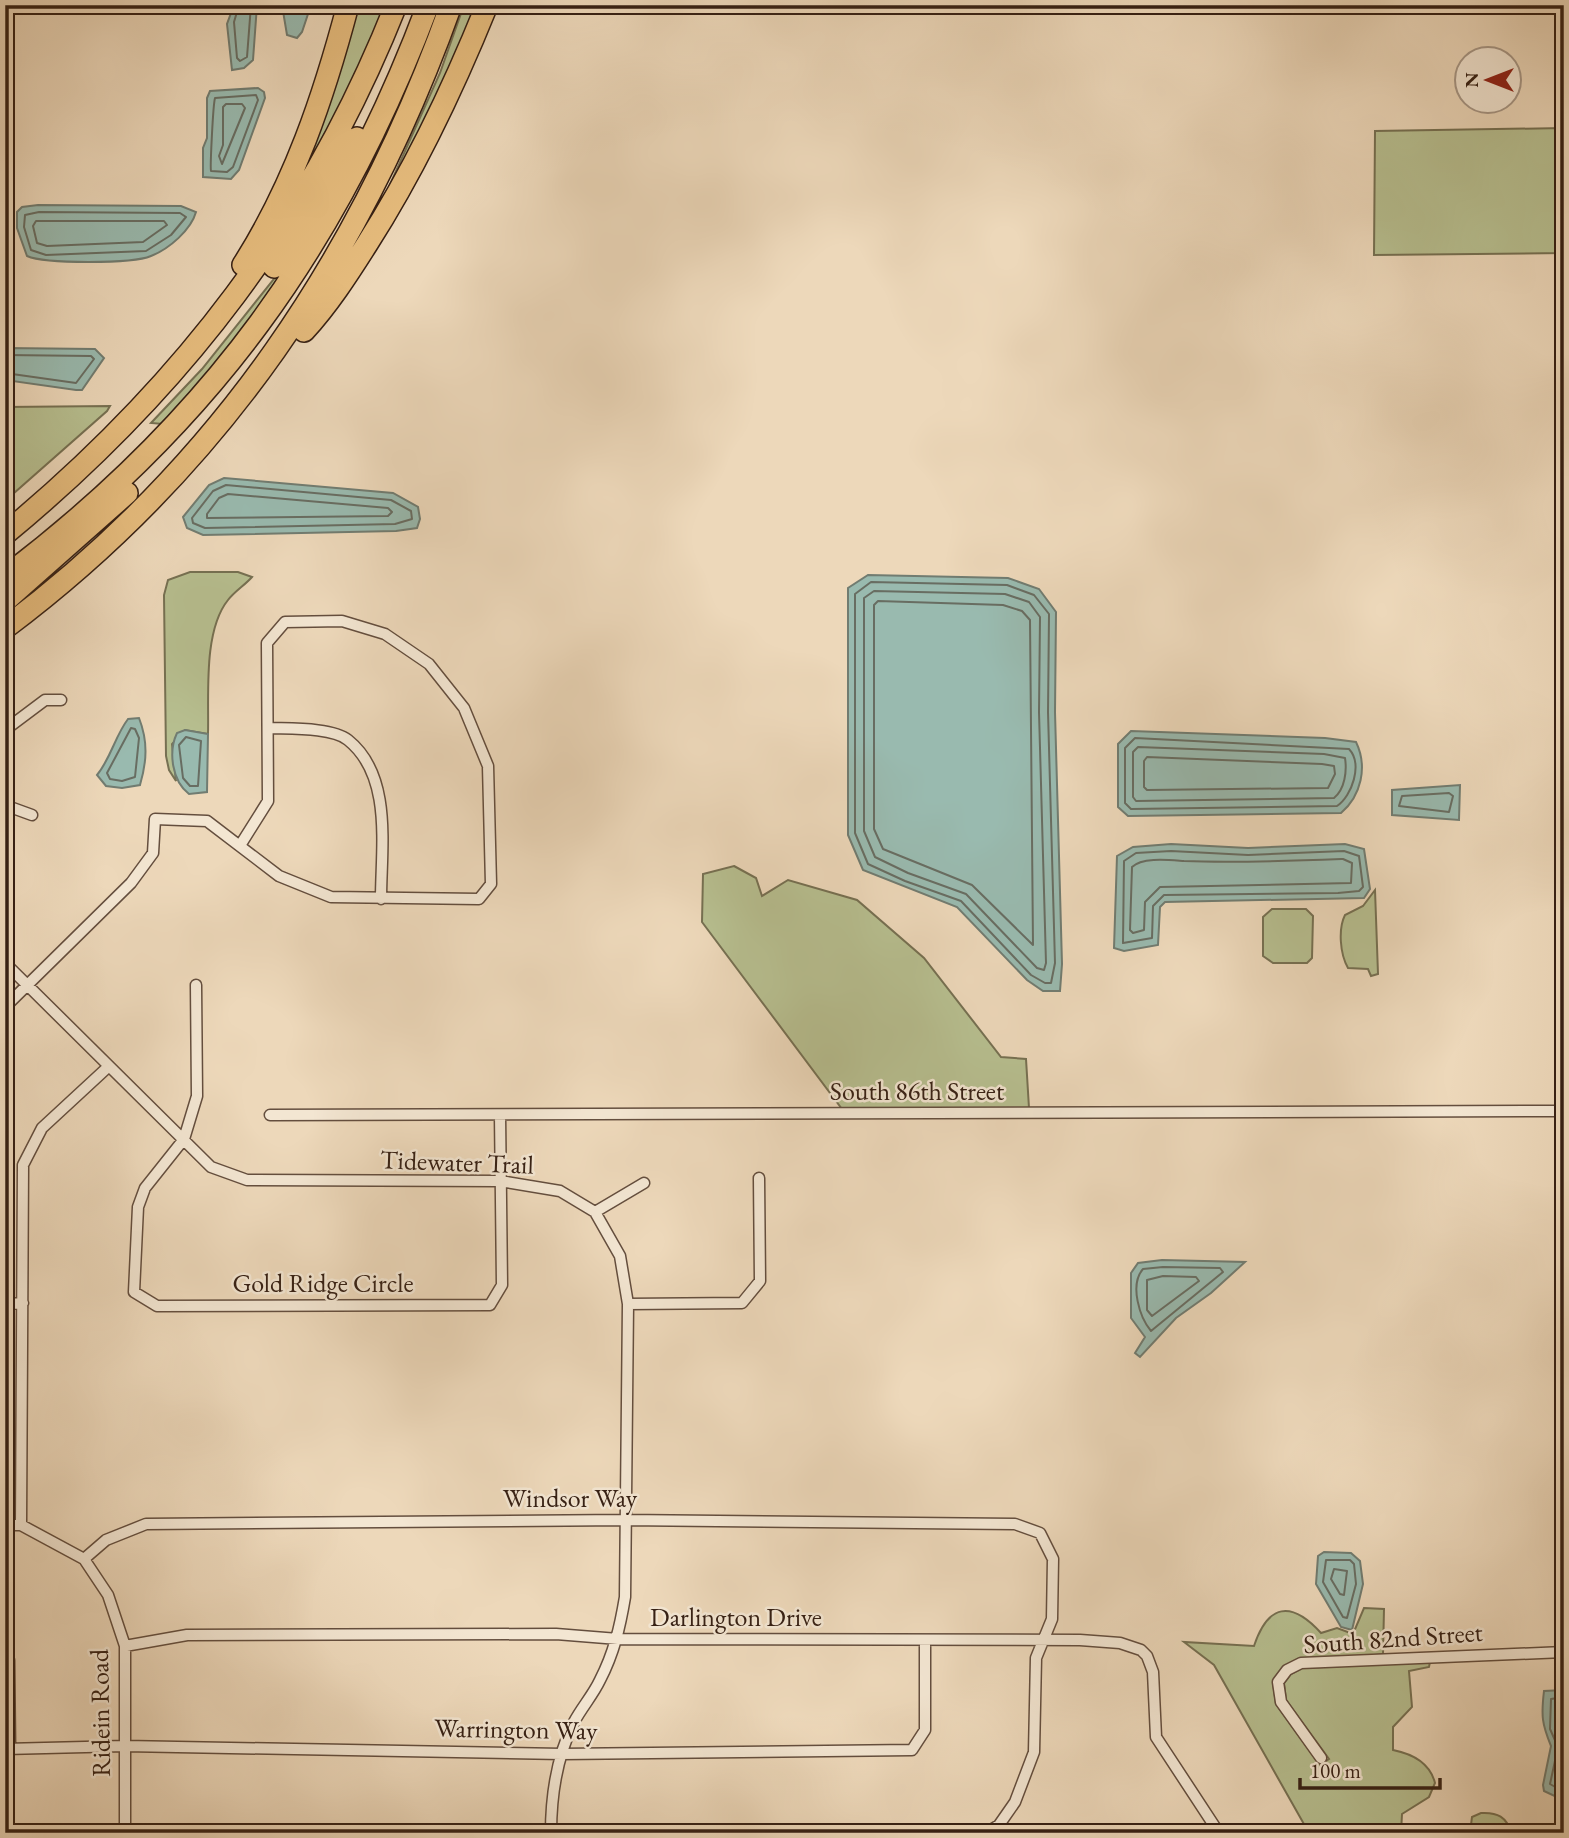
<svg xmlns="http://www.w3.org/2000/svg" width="1569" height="1838" font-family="'EB Garamond',serif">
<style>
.green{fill:#b7bf90;stroke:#767052;stroke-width:2}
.water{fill:#99baaf;stroke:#717c71;stroke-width:2}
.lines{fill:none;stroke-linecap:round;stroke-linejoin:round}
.shore{stroke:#686d62;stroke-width:2}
.street-casing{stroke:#644e3e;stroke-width:13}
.highway-casing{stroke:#362014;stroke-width:24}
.street{stroke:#f3e6d2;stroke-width:10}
.highway{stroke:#e6bc7d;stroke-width:21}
.labels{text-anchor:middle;stroke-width:5;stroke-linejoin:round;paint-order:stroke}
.street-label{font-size:26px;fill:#362014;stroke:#f3e6d2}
</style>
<rect width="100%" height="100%" fill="#edd8ba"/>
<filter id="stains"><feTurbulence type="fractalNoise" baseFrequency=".00286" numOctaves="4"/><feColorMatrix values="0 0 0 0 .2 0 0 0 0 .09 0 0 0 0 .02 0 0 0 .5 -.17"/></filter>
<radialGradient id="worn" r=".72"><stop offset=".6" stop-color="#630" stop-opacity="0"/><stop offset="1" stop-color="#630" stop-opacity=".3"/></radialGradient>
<path class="green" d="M353 5H385L353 81 298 185Z
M464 5H482L471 39 388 189 440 73Z
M1564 128V253L1374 255 1375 131Z
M301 245 237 338 163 424 151 423 202 369Z
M110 406 107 411 5 501V407Z
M190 572H238L252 577C245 585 235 591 228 600 203 631 209 696 208 734L185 730 172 744 176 781 169 770 166 756 164 595 168 580Z
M734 866 756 878 762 896 788 880 857 900 924 958 1001 1057 1026 1059 1029 1108 842 1109 702 922 703 874Z
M1375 890 1378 974 1371 976 1368 969 1348 968C1340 954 1338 929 1345 915L1363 906Z
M1272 909H1306L1313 916 1312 958 1307 963H1273L1263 956V917Z
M1364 1608 1384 1609 1383 1654 1284 1666 1273 1683 1276 1704 1320 1765 1329 1759 1286 1700 1284 1683 1291 1674 1302 1668 1430 1662 1429 1667 1409 1671 1412 1707 1393 1727V1750C1413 1754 1430 1763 1435 1783L1429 1797 1402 1814 1401 1833H1309L1214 1665 1184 1642 1254 1646C1268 1604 1291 1600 1321 1633L1337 1628 1353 1634Z
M1481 1813C1498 1812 1506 1817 1512 1833H1470L1472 1817Z"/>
<path class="water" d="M234 5H257L253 60 244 68 232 70 227 24Z
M282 5H311L302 32 297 38 287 35Z
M258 88 264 92 265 98 239 170 231 179 203 177V148L207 138V98L210 91Z
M38 205 181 206 196 212C191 230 169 249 151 256 132 264 45 264 27 256L17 228V212L22 207Z
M5 348 95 349 104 358 82 390H76L5 380Z
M224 478 393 493 418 507 420 519 417 528 396 531 203 535 187 528 183 517 209 485Z
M868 575 1008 578 1039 589 1056 612 1055 712 1062 964 1060 991H1043L1027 980 957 907 863 870 848 835V588Z
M139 718C148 741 147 761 140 785L122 788 106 786 97 775C111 758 115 736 128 719Z
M185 730 208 734 207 792 189 794C172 781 168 752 177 733Z
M1131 731 1325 738 1356 742C1368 767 1361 796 1341 813L1128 816 1118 807V744Z
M1460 785 1459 820 1392 815V790Z
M1171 844 1248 848 1345 844 1364 849 1370 889 1364 898 1165 902 1160 907 1158 945 1124 951 1114 948 1117 856 1133 847Z
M1162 1260 1245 1262 1211 1293 1176 1318 1140 1357 1135 1353 1145 1337 1131 1318V1273L1138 1263Z
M1324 1552 1351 1553 1360 1561 1363 1584 1352 1630 1341 1627 1316 1584 1318 1556Z
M1564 1690V1799H1561L1544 1791 1543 1785 1551 1746C1542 1724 1541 1716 1544 1691Z"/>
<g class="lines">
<path class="shore" d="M239 5 234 22 237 58 240 61 247 57 251 5
M256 95 258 100 233 167 227 172 211 171C210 168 213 105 215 98Z
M226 104H242L245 108 222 164 219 156 223 145V107Z
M39 212 180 213 186 217 171 235 146 251 46 255 31 250 24 227 25 215Z
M36 221H164L167 225 143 242 47 246 37 243 33 226Z
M5 355 91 356 94 359 76 383 5 373
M226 485 391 500 411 511 412 519 395 524 205 528 193 523 192 518 213 491Z
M228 494 388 508 392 512 388 516 207 518V514L219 498Z
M871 582 1007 585 1034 595 1049 614 1048 712 1055 963 1051 983H1045L1031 975 961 901 905 881 868 864 855 833V594Z
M874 591 1005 594 1029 602 1040 617 1039 712 1046 963 1044 970 1037 968 966 894 908 873 875 857 864 831V598Z
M878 601 1003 605 1022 611 1030 620 1033 945 972 885 883 849 874 829V605Z
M131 728 135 729 139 738 135 777 122 781 110 779 107 773Z
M186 737 201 741 198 786H190L183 778 179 745Z
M1135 738 1349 749C1363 764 1352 796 1337 806L1131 809 1125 803V748Z
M1138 747 1324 754 1345 758C1347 771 1345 789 1334 798L1136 801 1133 797V752Z
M1147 757 1322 764 1334 766 1335 774 1328 788 1147 790 1144 787V761Z
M1449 793 1453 796 1449 812 1399 806 1402 796Z
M1171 851 1248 855 1344 851 1359 856 1363 887 1359 891 1338 893 1164 895 1153 906 1152 938 1123 943 1124 861 1136 853Z
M1343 859 1352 863 1351 883 1160 887 1145 902 1144 930 1133 933 1130 930 1132 867C1142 857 1169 860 1184 861 1238 863 1290 861 1343 859Z
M1163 1267 1220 1268 1223 1272 1151 1331C1140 1318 1129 1285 1143 1269Z
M1163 1276 1196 1277 1199 1281 1152 1316 1147 1310V1280Z
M1326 1560H1350L1354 1564 1356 1584 1347 1618 1343 1617 1323 1582Z
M1334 1569 1347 1571 1344 1595 1340 1594 1331 1579Z
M1564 1697 1551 1699 1550 1729 1558 1747 1550 1784 1564 1792"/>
<g class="street-casing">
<path id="street" d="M268 728C288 729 332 727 348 740 393 776 381 848 381 899
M5 730 45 700H61
M5 801 10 807 32 815
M5 963 211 1167 247 1180 500 1181 560 1191 595 1212 620 1256 628 1304 625 1597C620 1627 614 1653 600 1680 593 1695 582 1707 574 1722 557 1756 551 1795 551 1833
M196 985 197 1096 184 1139 145 1188 138 1207 134 1292 157 1306 490 1305 502 1285 500 1115
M5 1007 131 883 153 853 155 819 207 821 279 876 331 897 479 899 491 884 488 766 464 708 429 664 385 634 342 621 285 622 267 643 268 801 241 844
M270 1115 1564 1111
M595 1212 644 1183
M5 1304 23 1303
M628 1304 742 1303 760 1281 759 1178
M5 1525H21L84 1559 108 1595 125 1646V1833
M21 1525 23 1165 42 1128 108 1067
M84 1559 106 1540 146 1524 625 1520 1015 1524 1040 1533 1053 1559 1052 1619 1036 1658 1034 1752 1015 1802 999 1825 986 1833
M125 1646 187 1635 556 1634 618 1639 1080 1640 1120 1643 1141 1650 1147 1656 1153 1672 1156 1737 1219 1833
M5 1654 9 1660 10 1749
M5 1749 125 1746 562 1754 912 1750 925 1730V1640
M1321 1758 1281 1702 1278 1682 1287 1670 1301 1663 1564 1652"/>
</g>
<g class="highway-casing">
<path id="highway" d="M243 265C294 185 324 96 348 5
M274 267 357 138
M304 331C328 305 348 274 367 244 415 169 453 89 487 5
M5 534C183 387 311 219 396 5
M5 577C210 422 338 245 428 5
M5 601 127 493
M5 628C220 467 361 257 451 5"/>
</g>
<use href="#street" class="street"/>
<use href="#highway" class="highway"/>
</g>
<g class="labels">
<g class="street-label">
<text x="917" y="1100">South 86th Street</text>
<text transform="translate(457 1162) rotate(2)" y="9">Tidewater Trail</text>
<text x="323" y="1292">Gold Ridge Circle</text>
<text x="570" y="1507">Windsor Way</text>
<text x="736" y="1626">Darlington Drive</text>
<text transform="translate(1393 1638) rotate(-4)" y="9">South 82nd Street</text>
<text transform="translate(100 1713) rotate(-91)" y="9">Ridein Road</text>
<text transform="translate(516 1729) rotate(1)" y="9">Warrington Way</text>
</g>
</g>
<rect width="1569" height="1838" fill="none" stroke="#edd8ba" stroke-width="28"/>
<rect x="7" y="7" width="1555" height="1824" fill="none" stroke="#362014" stroke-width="3.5"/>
<rect x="14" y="14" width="1541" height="1810" fill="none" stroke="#362014" stroke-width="2"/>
<g transform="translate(1488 80) rotate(270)"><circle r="33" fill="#f3e6d2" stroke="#a79786" stroke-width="2"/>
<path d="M0-5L12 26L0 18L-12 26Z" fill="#8f2418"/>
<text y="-10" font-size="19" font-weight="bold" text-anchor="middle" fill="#362014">N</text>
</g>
<path d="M1300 1778v10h140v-10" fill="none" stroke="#362014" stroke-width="3.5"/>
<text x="1310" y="1778" font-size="21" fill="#362014" stroke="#f3e6d2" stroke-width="5" paint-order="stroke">100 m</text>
<rect width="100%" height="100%" filter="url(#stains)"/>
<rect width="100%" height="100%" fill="url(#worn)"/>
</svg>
